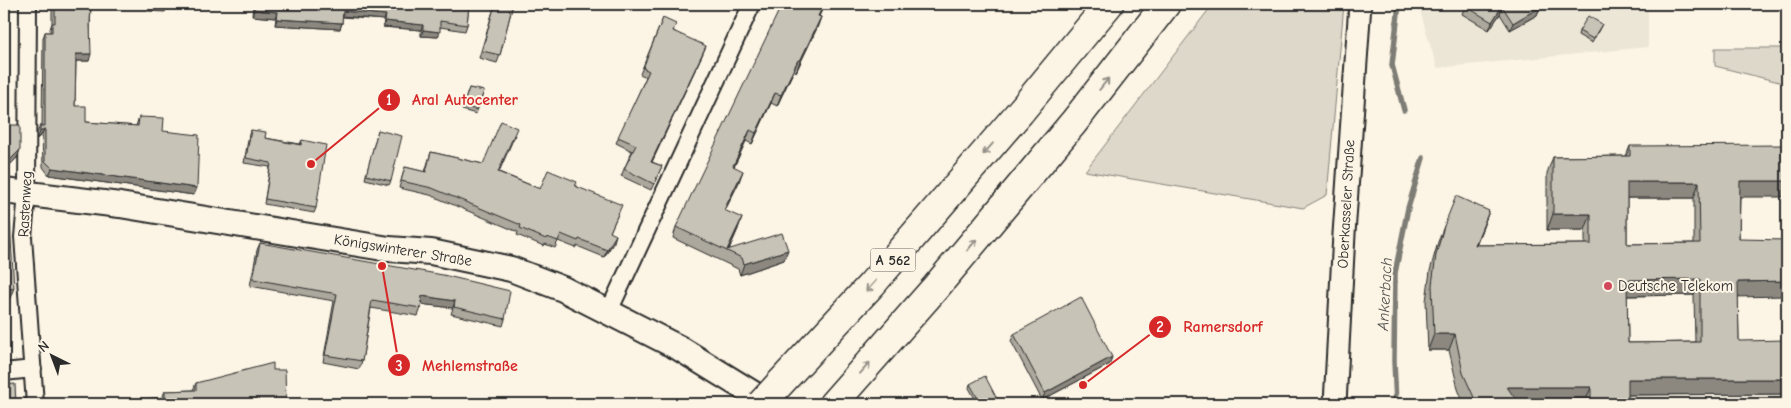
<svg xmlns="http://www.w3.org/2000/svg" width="1791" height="408" font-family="'Comic Neue',sans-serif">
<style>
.built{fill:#ece6d7}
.green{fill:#ded8ca;stroke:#84827a}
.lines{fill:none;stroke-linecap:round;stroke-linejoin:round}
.stream{stroke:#7d7b74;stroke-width:5.5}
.minor-casing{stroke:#2b2b2b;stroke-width:20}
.tertiary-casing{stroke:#2b2b2b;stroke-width:25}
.secondary-casing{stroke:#2b2b2b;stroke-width:28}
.motorway-casing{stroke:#2b2b2b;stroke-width:31}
.minor{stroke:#fcf5e5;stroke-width:16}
.tertiary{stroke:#fcf5e5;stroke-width:21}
.secondary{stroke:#fcf5e5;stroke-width:24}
.motorway{stroke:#fcf5e5;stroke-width:28}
.tram{stroke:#2b2b2b;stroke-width:1}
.motorway-bridge-casing{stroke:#2b2b2b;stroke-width:31;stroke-linecap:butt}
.motorway-bridge{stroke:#fcf5e5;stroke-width:28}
.wall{fill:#aca89d;stroke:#2b2b2b;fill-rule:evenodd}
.shaded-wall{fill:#8c8880;stroke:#2b2b2b}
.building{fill:#c8c3b7;stroke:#2b2b2b;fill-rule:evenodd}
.oneway{stroke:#949088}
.poi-dot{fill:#d1495b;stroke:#fcf5e5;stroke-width:2}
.labels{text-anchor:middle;stroke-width:4;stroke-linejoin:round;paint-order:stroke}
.shield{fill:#fcf5e5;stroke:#6a6863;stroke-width:1}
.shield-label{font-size:14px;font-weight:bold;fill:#2b2b2b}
.street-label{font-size:15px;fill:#2b2b2b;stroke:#fcf5e5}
.poi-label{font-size:15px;fill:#2b2b2b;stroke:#fcf5e5;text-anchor:start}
.water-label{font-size:16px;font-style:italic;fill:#545350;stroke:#fcf5e5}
.leader{fill:none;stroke:#d62828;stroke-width:2}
.callout-dot{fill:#d62828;stroke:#fcf5e5;stroke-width:2}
.mark-label{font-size:15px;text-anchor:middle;font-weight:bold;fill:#fff}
.callout-label{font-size:16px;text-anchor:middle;font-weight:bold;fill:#d62828;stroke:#fcf5e5;stroke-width:4;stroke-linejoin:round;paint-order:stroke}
</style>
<rect width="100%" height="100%" fill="#fcf5e5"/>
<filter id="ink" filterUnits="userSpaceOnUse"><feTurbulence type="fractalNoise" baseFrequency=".02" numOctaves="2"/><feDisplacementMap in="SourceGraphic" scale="10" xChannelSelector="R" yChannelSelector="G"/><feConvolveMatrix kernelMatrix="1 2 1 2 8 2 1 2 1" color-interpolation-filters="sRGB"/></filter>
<g filter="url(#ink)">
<path class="built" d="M1418 4H1648V47L1437 68Z"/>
<path class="green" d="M1213 4H1344L1327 195 1303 208 1085 171Z
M1715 48H1787V84L1715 66Z"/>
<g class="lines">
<path class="stream" d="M1399 4 1392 65 1404 110
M1396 404 1394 361 1395 273 1408 208 1423 158"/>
<g class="minor-casing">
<path id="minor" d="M28 4 27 194 23 237 35 404
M609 311 752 4
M4 372 33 369"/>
</g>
<g class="tertiary-casing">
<path id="tertiary" d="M1335 404 1344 234 1360 4"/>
</g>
<g class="secondary-casing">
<path id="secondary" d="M4 191 120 205 389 249 431 252 511 269 563 289 679 348 770 404"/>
</g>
<g class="motorway-casing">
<path id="motorway" d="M1020 112 1109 4
M833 404 936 287 1074 122 1166 4"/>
</g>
<use href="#minor" class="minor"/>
<use href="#tertiary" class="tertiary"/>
<use href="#secondary" class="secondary"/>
<use href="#motorway" class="motorway"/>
<path class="tram" d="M1781 115H1787
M1782 124H1787"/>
<g class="motorway-bridge-casing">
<path id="motorway-bridge" d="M761 404 872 284 1020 112"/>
</g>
<use href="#motorway-bridge" class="motorway-bridge"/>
</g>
<path class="wall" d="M52 4H91L89 61H76L75 106 86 122 136 126 139 117 163 131 194 195 49 175 43 167 42 134 37 139V133L40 126H42L43 38 45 32H50V29L52 23Z
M253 4H469L467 25 465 31 440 27 438 37 421 36V30L383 27 384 20 342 17V23L340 29 275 25 276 18 252 16Z
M495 4H513L500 55 497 63 479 58Z
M912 4H923L921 8Z
M1465 6 1540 7 1537 15 1510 30 1500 14 1489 30 1462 14Z
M819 17H821L817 28 796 72 794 70 777 106 771 103 752 144 746 141 734 167 739 182 725 210 738 229 729 250 784 260 740 275 738 269 673 238 676 227Z
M663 18 674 31 703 53 652 162 662 166 651 190 621 176 632 151 616 143 646 77 640 74Z
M1602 24 1592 43 1578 35 1579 31Z
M469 88 484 91 476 114 462 110Z
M251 130 265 138 300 144 302 140 316 208 314 213 264 204 270 167 244 163 249 134Z
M378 130 391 181 389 185 365 179Z
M515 135 499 172 540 189 575 186 619 212 610 232 614 242 604 257 577 246 576 248 558 241 555 248 545 244 544 246 517 235 518 232 430 195 399 188 405 167 425 172 431 152 483 164Z
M1630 146 1740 197 1738 297 1739 341 1787 394 1628 395V404H1585V403H1518L1519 404H1464L1458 389 1449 350H1428L1426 301 1430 271 1438 242 1444 226 1489 211 1476 245 1585 244V230H1547V173L1553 157 1626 156ZM1627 198H1694V243L1627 244ZM1694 295 1695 342 1628 343 1627 296Z
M260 243 505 319 503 326 451 314 453 308 421 304V308L418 316 371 308 362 361 359 369 323 362 334 301 250 286 257 250Z
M1014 334 1110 364 1042 400 1011 341Z
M273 370 285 404H104L105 402H129L130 399 162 398 165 391 193 390 196 383Z
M970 384 997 399 996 403 994 404H978L969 388Z"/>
<path class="shaded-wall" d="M130 4H148V5Z
M166 4H203V5Z
M824 4H825L814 27 818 16Z
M149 5 167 7 165 12 147 11Z
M1502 6 1500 14 1489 30 1492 22Z
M1540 7 1537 15 1510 30 1513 23Z
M254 10 278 12 276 18 252 16Z
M343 11 386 15 384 20 341 16Z
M821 17 817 28 796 72 800 61Z
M277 19 342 23 340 29 275 25Z
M385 21 423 25 421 30 383 27Z
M423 30 440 32 438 37 421 36Z
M706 46 703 53 649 168 651 162Z
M76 54H91L89 61H74Z
M798 60 794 70 777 106 781 95Z
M775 93 771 103 752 144 756 133Z
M45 128 42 134 37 139 40 132Z
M750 130 746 141 729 177 733 166Z
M20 150 17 158 6 169H4V161Z
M52 168 197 188 194 195 49 175Z
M743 171 739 182 720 221 724 210Z
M1740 181H1787V197H1734Z
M1627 182H1699L1694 198H1621Z
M1489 211 1483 227 1469 261 1475 245Z
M1553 214H1591L1585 230H1547Z
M742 218 738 229 728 251H727Z
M616 235 614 242 604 257 607 250Z
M788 250 784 260 740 275 744 264Z
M1700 279 1694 295 1621 296 1627 280Z
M1787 281V296L1732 297 1738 282Z
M14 288 10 298 4 299V289Z
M422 296 455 301 453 308 419 304Z
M1434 334H1455L1449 350H1428Z
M1112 357 1110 364 1042 400 1045 393Z
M1628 379H1787V394L1623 395Z
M1507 387H1591L1585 403H1501Z
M997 399 996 403 994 404H988Z
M286 402 285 404H241V403Z"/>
<path class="building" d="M55 4H91L90 23 91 54H76L75 106H86V122L138 126 139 117 164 118 163 131 199 135 197 188 52 168 45 161V128L40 132V126H45V32H52V23H55Z
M149 4H167V7L149 5Z
M255 4H469L467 25 440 21V32L423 30V25L385 21 386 15 343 11 342 23 277 19 278 12 254 10Z
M495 4H513L500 55 482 51Z
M782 4H824L818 16 821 17 800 61 798 60 781 95 775 93 756 133 750 130 733 166 743 171 724 210 742 218 727 250 782 233 788 250 744 264 742 258 676 227Z
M1466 4H1539L1540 7 1513 23 1502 6 1492 22 1465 6Z
M4 16H8V38H5L6 64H4Z
M1588 16 1602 24 1593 39 1579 31Z
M663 18 676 24 673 31 706 46 651 162 662 166 654 184 624 169 636 145 618 137 649 71 643 68Z
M469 88 484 91 477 110 463 106Z
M501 121 517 128 498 172 540 189 548 170 577 182 575 186 622 205 610 232 616 235 607 250 579 239 578 241 561 234 558 241 547 237 546 239 520 228 521 225 432 188 401 181 405 167 426 172 431 152 483 164Z
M4 125H20V150L9 161H4Z
M251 130 266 132 265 138 301 145 302 140 326 145 316 208 265 199 271 163 246 158Z
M378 130 402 136 391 181 366 175Z
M1787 145V181H1740L1739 239 1787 240V281L1738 282 1739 341 1787 340V379H1628V404H1591V387H1507L1519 404H1477L1463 373 1455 334H1434L1432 285 1436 255 1444 226 1456 196 1489 211 1475 245 1591 244V214H1553V157L1630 156V146ZM1627 182H1699L1700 243 1627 244ZM1700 279V342L1628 343 1627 280Z
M10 223 14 288 4 289V224Z
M260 243 443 275 510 291 505 319 454 307 455 301 422 296 421 308 372 300 362 361 325 355 337 294 253 279Z
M1081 297 1112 357 1045 393 1014 334Z
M273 363V370H285L286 402 241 403V404H105V402H130V399L165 398V391L196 390V383Z
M985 376 997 399 988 404H981L970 384Z
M15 384 16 404H4V385Z"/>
<defs><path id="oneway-shaft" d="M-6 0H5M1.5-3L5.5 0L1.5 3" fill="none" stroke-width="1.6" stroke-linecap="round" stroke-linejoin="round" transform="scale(1.25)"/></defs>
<g class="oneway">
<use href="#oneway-shaft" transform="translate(1104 84) rotate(-52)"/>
<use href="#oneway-shaft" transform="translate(988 149) rotate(131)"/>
<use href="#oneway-shaft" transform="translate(972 245) rotate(-50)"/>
<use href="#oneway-shaft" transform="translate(871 286) rotate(132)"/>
<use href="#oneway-shaft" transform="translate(865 368) rotate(-49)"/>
</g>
</g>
<circle class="poi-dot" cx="1608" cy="286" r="5"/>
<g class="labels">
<rect class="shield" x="870.5" y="248.5" width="45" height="23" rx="4"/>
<g class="shield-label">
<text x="893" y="265">A 562</text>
</g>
<g class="street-label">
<text transform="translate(25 204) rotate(-87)" y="5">Rastenweg</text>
<text transform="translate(1346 204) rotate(-87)" y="5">Oberkasseler Straße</text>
<text transform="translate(403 250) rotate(9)" y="5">Königswinterer Straße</text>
</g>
<g class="poi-label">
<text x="1618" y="291">Deutsche Telekom</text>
</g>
<g class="water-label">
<text transform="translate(1384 294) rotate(-87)" y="6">Ankerbach</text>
</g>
</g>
<path class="leader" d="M311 164L389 100M1083 385L1160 327M382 266L399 365"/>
<g class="callout-dot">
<circle cx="311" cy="164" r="5"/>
<circle cx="1083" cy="385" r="5"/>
<circle cx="382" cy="266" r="5"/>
<circle cx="389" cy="100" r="12"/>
<circle cx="1160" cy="327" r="12"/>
<circle cx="399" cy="365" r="12"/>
</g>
<g class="mark-label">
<text x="389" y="105">1</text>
<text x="1160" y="332">2</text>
<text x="399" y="371">3</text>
</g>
<g class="callout-label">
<text x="465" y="105">Aral Autocenter</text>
<text x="1223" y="332">Ramersdorf</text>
<text x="470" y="371">Mehlemstraße</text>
</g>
<rect width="1791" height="408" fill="none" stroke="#fcf5e5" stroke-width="20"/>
<rect x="10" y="10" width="1771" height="388" fill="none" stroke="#2b2b2b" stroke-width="2" filter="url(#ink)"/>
<g transform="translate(52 356) rotate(318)" stroke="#fcf5e5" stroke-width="4" paint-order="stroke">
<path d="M0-4L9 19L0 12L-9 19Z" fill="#2b2b2b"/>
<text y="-8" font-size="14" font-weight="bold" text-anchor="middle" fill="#2b2b2b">N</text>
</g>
</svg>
